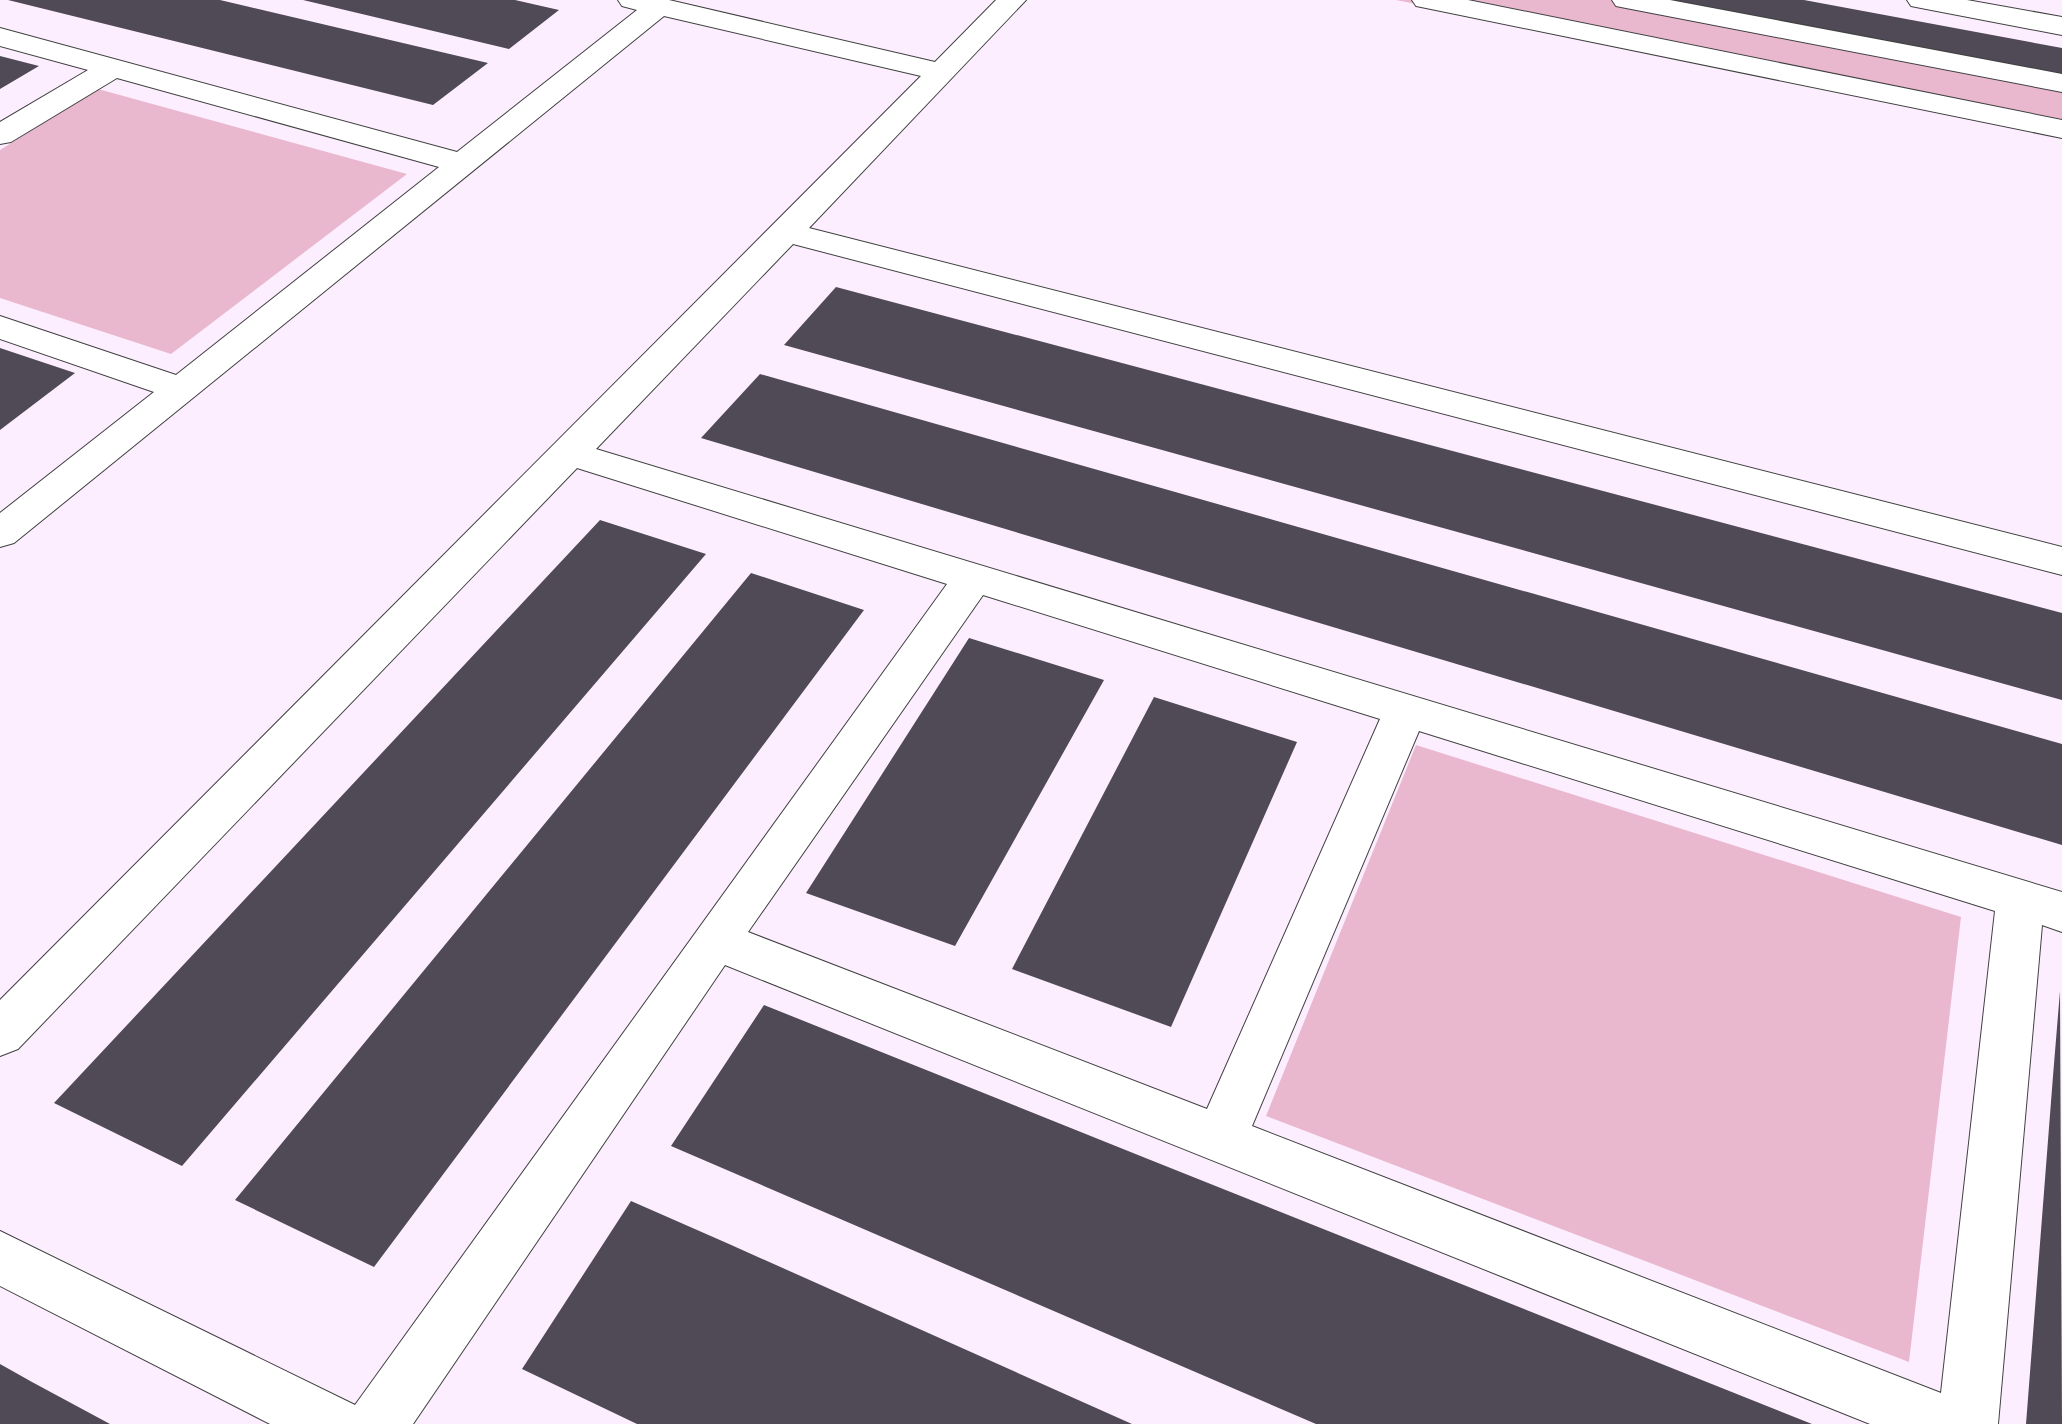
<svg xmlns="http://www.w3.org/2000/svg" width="2062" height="1424" font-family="'Libre Baskerville',serif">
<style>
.green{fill:#e9b8cf}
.building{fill:#4f4a56}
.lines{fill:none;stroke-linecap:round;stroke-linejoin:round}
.minor-casing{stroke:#414141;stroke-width:2}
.minor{fill:#fff;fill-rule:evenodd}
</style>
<rect width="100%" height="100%" fill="#fdeeff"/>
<path class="green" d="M1396 0H1613L2062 85V130Z
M98 89 407 174 171 354 0 298V150Z
M1416 745 1961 917 1909 1362 1266 1116Z"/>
<path class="building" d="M8 0H220L488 63 433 105Z
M303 0H515L559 10 509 49Z
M1664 0H1804L2062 48V77Z
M0 56 39 66 0 89Z
M836 287 2062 613V700L784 345Z
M0 348 75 373 0 430Z
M760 374 2062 744V845L701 438Z
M600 520 706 554 182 1166 54 1103Z
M751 573 864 610 374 1267 235 1200Z
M969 638 1104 680 955 946 806 893Z
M1154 697 1297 742 1171 1027 1012 969Z
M2060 991 2062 1424H2026L2053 1076Z
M764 1005 1148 1159 1812 1424H1316L671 1146Z
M631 1201 729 1244 1132 1424H637L522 1369Z
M0 1364 32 1382 110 1424H0Z"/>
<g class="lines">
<g class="minor-casing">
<path id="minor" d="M618 0H669L935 62 996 0H1026L809 228 2062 547V575L793 244 596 449 2062 892V932L2042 925 1998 1424H1870L725 965 413 1424H270L0 1286V1231L355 1405 947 584 577 468 18 1049 0 1056V1000L921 76 664 16 14 543 0 547V513L154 392 0 339V316L176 375 439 167 117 78 11 142 0 144V122L88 70 0 46V28L457 152 637 10 622 6ZM983 595 1380 719 1207 1109 748 932ZM1419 731 1995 911 1941 1393 1252 1126Z
M1412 0H1468L2062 120V138L1426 8 1416 6Z
M1612 0H1670L2062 74V92L1626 8 1616 6Z
M1907 0H1967L2062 17V35L1921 8 1911 6Z"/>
</g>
<use href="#minor" class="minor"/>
</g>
</svg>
